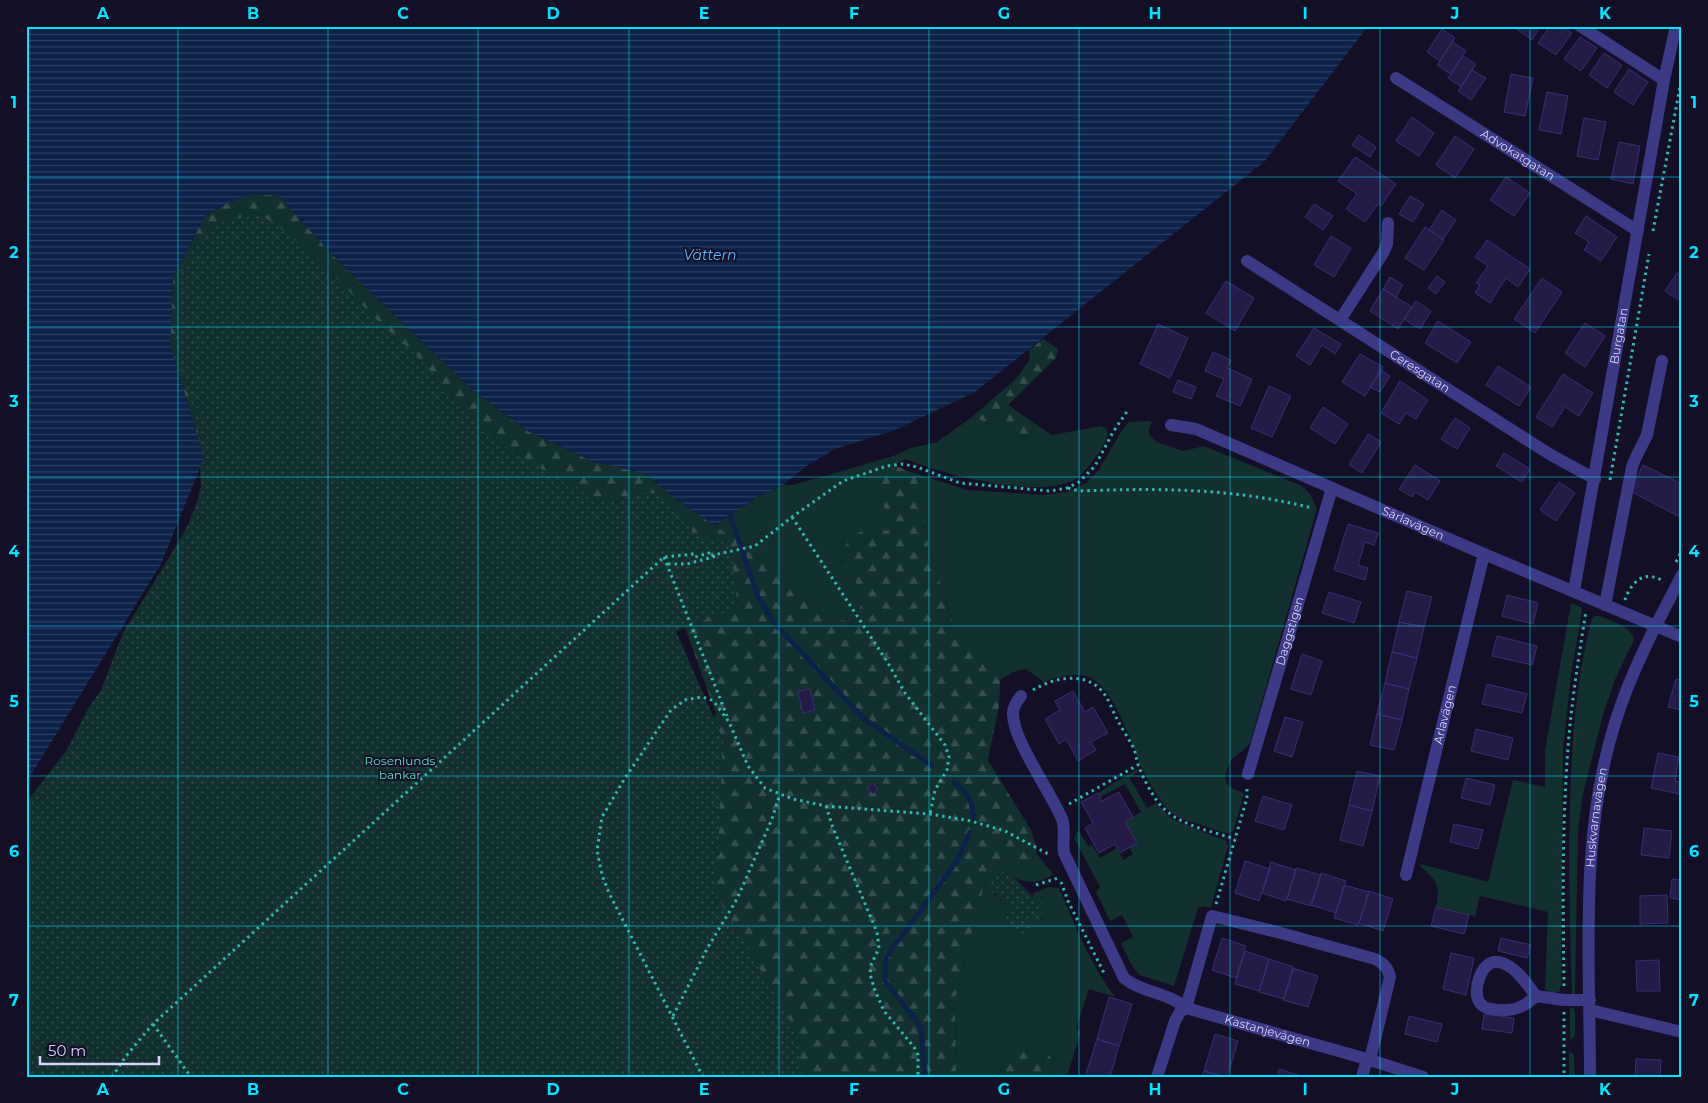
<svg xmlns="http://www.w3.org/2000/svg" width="1708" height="1103" font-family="Montserrat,sans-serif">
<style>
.green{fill:#12302f}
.forest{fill:url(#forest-firs)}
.park{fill:url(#park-dots)}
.water{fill:url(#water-rules)}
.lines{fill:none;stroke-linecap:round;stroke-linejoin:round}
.stream{stroke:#0c2248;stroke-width:5}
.building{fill:#241b47;stroke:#3b2d73}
.path{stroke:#2fb8b0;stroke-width:3;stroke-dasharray:2.5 4;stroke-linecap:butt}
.minor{stroke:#3d3a85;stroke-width:12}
.grid{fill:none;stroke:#00e5ff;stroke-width:1;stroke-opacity:0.55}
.labels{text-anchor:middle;stroke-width:4;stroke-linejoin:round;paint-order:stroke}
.street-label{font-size:12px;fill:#d9d4ff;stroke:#130f26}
.park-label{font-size:12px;fill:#5fe0c0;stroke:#130f26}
.water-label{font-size:14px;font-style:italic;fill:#62b6ff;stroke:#130f26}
.neatline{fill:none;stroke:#00e5ff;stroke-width:2}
.grid-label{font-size:16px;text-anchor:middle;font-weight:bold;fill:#00e5ff}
</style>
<defs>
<pattern id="forest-firs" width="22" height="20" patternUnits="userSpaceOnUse" patternTransform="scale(1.25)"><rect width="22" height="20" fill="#12302f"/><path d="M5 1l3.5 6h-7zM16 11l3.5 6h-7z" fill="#344d4e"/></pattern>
<pattern id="park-dots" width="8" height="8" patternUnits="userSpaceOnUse" patternTransform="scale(1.25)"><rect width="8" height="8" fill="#12302f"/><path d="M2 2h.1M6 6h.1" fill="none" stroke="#344d4e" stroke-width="1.8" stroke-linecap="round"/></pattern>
<pattern id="water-rules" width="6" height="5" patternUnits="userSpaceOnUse" patternTransform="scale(1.25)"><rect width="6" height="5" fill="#0c2248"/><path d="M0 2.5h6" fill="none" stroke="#2f4163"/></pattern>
</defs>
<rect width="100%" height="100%" fill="#130f26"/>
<path class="green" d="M972 417 1029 438 1034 423 1052 435 1101 426 1107 429C1109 440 1101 450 1094 459 1089 466 1083 474 1076 479 1038 501 944 474 905 459L894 465 888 532 841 558 865 597 852 623 812 610 769 555 731 536 715 526 759 496 783 485H792L832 474 896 455 911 448 937 442Z
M1152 421 1149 429V434L1153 439 1159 443 1183 451 1204 446 1302 486 1310 494 1317 509 1250 743C1245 750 1238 753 1232 759 1230 761 1229 766 1227 769 1221 786 1231 788 1244 793L1234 830 1229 833C1221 833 1212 828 1204 826 1192 822 1178 819 1169 810 1160 802 1143 773 1139 761 1130 739 1113 687 1089 677 1076 672 1056 677 1044 682L1026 669 1013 672 1000 680 1001 663 979 650 957 643 955 629 928 545 919 479 908 471 967 490 1043 495 1067 492 1086 483 1098 471 1121 432 1129 422Z
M1571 603 1581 607 1582 611 1571 675 1563 750 1561 984 1560 991C1554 994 1550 994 1545 989L1548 912 1480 896 1475 916 1436 907C1440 886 1438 881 1421 867V864L1488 882 1513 780 1545 787V750Z
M1595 616H1600C1611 621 1632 626 1634 640L1616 677 1604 711 1583 794 1578 831 1575 992V995L1572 996C1570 931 1568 867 1570 802 1572 741 1576 678 1592 618Z
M1137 769 1138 772 1129 777 1147 808 1156 803 1172 819 1226 841 1228 846 1211 908 1203 906 1198 908 1174 986 1139 975 1131 964 1121 943 1133 937 1122 915 1110 921 1096 892 1100 887 1074 838 1078 830 1089 847 1092 845 1100 858 1117 848 1123 860 1133 854 1129 847 1137 843 1125 821 1141 812 1125 784 1100 797 1098 793Z
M1036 853 1053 874C1043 884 1022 884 1010 875L993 894 1011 908 1008 926 1016 932 1030 917 1033 893 1048 887 1059 888C1075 925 1090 964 1115 997L1089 989 1076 1029 1081 1031 1067 1077H1051L1053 1062 1008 1054 998 1077H956L955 999 988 870 1004 858 1030 863Z
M1570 1008H1574L1575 1012V1036L1570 1040Z
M1569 1051 1574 1054 1575 1077H1569Z"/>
<path class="forest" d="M246 195H278L340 263 476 393 528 431 592 461 646 474 673 497 715 526 731 536 769 555 812 610 852 623 865 597 841 558 849 538 870 526 888 531 880 475 894 465 908 471 919 479 928 545 955 629 957 643 979 650 1001 663 999 706 988 760 1031 830 1037 851 1030 863 1004 858 988 870 955 999 956 1077H795L663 786 716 714 671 588 204 458 170 345 173 277 206 214Z
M1043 339 1058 349 1056 358 1008 405 1034 423 1029 438 972 417 1016 379 1030 359 1029 350Z
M1030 1048 1046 1050 1053 1062 1051 1077H998L1008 1054Z"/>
<path class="park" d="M263 216 279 227 318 259 373 316 417 356 470 413 515 455 579 488 589 498 606 499 620 498 633 494 647 492 661 494 677 510 693 532 707 538 719 539 731 549 738 607 676 631 723 739 716 894 797 1032 803 1077H26V803L66 751 89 707 101 690 123 633 176 546 188 525 198 499 201 484 197 423 186 385 175 340 180 302 182 269 192 249 205 232 223 222 237 218Z
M1004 870H1007L1031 895 1047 906 1036 922 1030 918C1033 942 1007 935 1006 917L1011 908 993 893C990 888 989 884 992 878L999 875Z"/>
<path class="water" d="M26 26H1368L1265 161 975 392 895 430 835 449 805 467 783 485 759 496 715 526 673 497 646 474 592 461 528 431 476 393 340 263 278 195H246L206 214 173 277 170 345 204 458 161 564 26 783Z"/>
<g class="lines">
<path class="stream" d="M730 515 758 597 775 624 863 718 932 766
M954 782C969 795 971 798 974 818
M925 1077 921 1027 885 981 886 957 957 861 970 832"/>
</g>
<path class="building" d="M1516 26H1541L1532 40 1515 28Z
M1550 26H1562L1572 33 1556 55 1538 43Z
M1442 29 1455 38 1440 61 1427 52Z
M1580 37 1597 48 1581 71 1564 59Z
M1453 42 1466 51 1450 74 1437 65Z
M1604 53 1622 65 1607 88 1589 75Z
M1463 56 1476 64 1461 87 1448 78Z
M1629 69 1648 82 1633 105 1614 92Z
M1472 70 1486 78 1471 100 1458 91Z
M1511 74 1533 78 1525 116 1504 112Z
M1547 92 1568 96 1561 134 1539 130Z
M1412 117 1434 133 1419 156 1396 141Z
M1584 118 1606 122 1598 160 1577 156Z
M1359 135 1376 147 1370 157 1352 145Z
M1455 136 1474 149 1455 178 1436 165Z
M1619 142 1640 146 1633 184 1611 179Z
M1355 157 1396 184 1381 206 1378 204 1365 222 1346 209 1357 194 1338 181Z
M1506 177 1530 193 1514 216 1490 200Z
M1410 196 1424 204 1413 222 1399 214Z
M1314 204 1333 216 1323 230 1305 217Z
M1442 210 1456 220 1443 239 1429 230Z
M1586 216 1617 237 1601 261 1584 250 1589 242 1575 233Z
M1425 227 1444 240 1424 270 1405 258Z
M1331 236 1351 248 1334 277 1314 265Z
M1487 240 1530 269 1518 287 1506 278 1490 303 1475 293 1480 285 1476 283 1488 266 1475 257Z
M1677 273 1682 276V302L1665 291Z
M1437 276 1445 282 1436 294 1428 288Z
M1390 277 1403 285 1396 297 1383 289Z
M1542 278 1562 292 1535 333 1514 319Z
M1226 281 1254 298 1235 331 1206 313Z
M1383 289 1412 307 1398 329 1370 311Z
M1416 301 1431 311 1420 329 1404 319Z
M1438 321 1471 342 1457 363 1425 343Z
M1585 323 1605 336 1585 367 1565 353Z
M1158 324 1188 338 1170 378 1140 364Z
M1314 328 1341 344 1335 354 1322 345 1310 365 1296 356Z
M1213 352 1231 360 1227 368 1252 379 1240 406 1216 396 1224 379 1205 371Z
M1360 354 1383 367 1365 396 1342 382Z
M1498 366 1531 387 1519 406 1486 385Z
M1381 370 1390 376 1380 392 1370 387Z
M1563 374 1593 393 1579 416 1565 407 1552 427 1536 417Z
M1178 380 1196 387 1191 399 1173 392Z
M1400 381 1428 400 1416 419 1406 413 1399 424 1381 413Z
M1269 386 1291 396 1272 437 1251 428Z
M1323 407 1348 424 1335 444 1310 428Z
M1455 418 1470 428 1457 449 1441 439Z
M1368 434 1381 442 1362 473 1349 465Z
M1504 453 1530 469 1522 482 1496 466Z
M1415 465 1440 481 1428 500 1415 492 1412 497 1399 489Z
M1643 465 1682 484V509L1678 516 1630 491Z
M1559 482 1575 493 1556 521 1540 510Z
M1348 524 1378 533 1374 545 1365 542 1358 565 1368 568 1365 580 1334 570Z
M1407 591 1432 597 1424 627 1399 622Z
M1329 592 1361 602 1354 623 1322 613Z
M1507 595 1538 603 1533 624 1502 616Z
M1399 622 1424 627 1417 658 1392 652Z
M1497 636 1537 646 1532 665 1492 656Z
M1392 652 1417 658 1409 689 1385 683Z
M1302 654 1322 661 1311 695 1291 689Z
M1676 679 1682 681V710L1668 707Z
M1385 683 1409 689 1402 720 1377 714Z
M1487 684 1527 694 1522 713 1482 704Z
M810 689 815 710 803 713 798 691Z
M1073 691 1085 712 1093 707 1108 733 1091 742 1096 750 1078 761 1066 739 1059 744 1045 719 1060 710 1055 701Z
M1377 714 1402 720 1394 750 1370 745Z
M1285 717 1303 722 1292 757 1274 751Z
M1476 729 1513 738 1508 760 1471 751Z
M1658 753 1679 757 1675 781 1682 782 1680 794 1651 788Z
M1357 771 1380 776 1372 811 1349 805Z
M1466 778 1495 785 1490 805 1461 798Z
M872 783 878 789 873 794 867 788Z
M1119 792 1133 817 1125 821 1137 843 1120 853 1115 844 1099 853 1085 828 1093 823 1081 802 1098 793 1102 801Z
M1263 796 1292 805 1284 830 1255 821Z
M1349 805 1372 811 1363 846 1340 840Z
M1454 824 1483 830 1478 849 1450 842Z
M1644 828 1672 831 1669 858 1641 855Z
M1245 861 1270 869 1259 901 1235 893Z
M1271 862 1296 870 1286 901 1262 893Z
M1296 868 1321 875 1311 906 1287 899Z
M1321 873 1346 881 1336 913 1311 905Z
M1672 879 1682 880V900L1670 898Z
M1344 885 1369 892 1358 925 1334 918Z
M1369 891 1393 899 1383 931 1359 923Z
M1667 895 1668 923 1640 924V896Z
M1436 907 1469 915 1464 934 1431 926Z
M1222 938 1246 946 1236 978 1212 970Z
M1501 938 1531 945 1527 958 1498 951Z
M1245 951 1269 959 1259 991 1235 984Z
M1451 953 1474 958 1466 995 1443 989Z
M1269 959 1294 967 1284 999 1259 992Z
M1659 960 1660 991H1637L1636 961Z
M1293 968 1318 976 1308 1007 1283 1000Z
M1109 997 1132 1004 1119 1046 1097 1039Z
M1484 1014 1514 1018 1512 1033 1482 1029Z
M1409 1016 1442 1024 1437 1042 1405 1034Z
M1215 1034 1238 1041 1227 1077 1204 1071Z
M1097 1039 1119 1046 1110 1077H1085Z
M1636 1059 1661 1060 1660 1077H1635Z
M1279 1069 1304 1077H1277Z
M1204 1071 1223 1077H1202Z"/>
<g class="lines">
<path class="path" d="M1653 231 1682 76
M1610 480 1649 254
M1068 488 1079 491C1160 488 1233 488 1312 508
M792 517 888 663 905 693 945 745 949 757 947 770 935 790 930 814
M664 557 727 716
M1676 562 1682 550
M668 564H687L716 556
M1625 600C1628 589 1639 573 1653 577 1657 577 1661 580 1664 582
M1033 690C1055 677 1088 670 1105 695 1110 702 1113 712 1117 719 1122 729 1129 739 1134 749 1136 754 1136 759 1138 764 1142 776 1150 791 1157 801 1175 825 1208 830 1235 839
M1069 804 1138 765
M826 806 833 828 877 932 879 948 871 965 870 974 874 988 884 1011 914 1047 918 1055V1077
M1061 882 1068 901 1104 973
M1036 885 1058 878
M1216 904 1247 798V787
M1564 986C1563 911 1562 837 1567 762 1570 711 1578 661 1586 611
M1564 1012V1077
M673 1016 708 947 737 899 772 819 780 794
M153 1024 191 1077
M112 1077 126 1056 153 1024 664 557 694 554 695 557 709 553V556L755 546 792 517 843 481 887 466 903 464 917 467 960 483 1050 491 1067 488 1079 482 1095 466 1113 432 1128 410
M703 1077 609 893 602 875 597 850 602 817 625 778 671 710 685 700 701 697 710 699 715 703 729 722 748 766 765 788 793 799 826 806 930 814 971 821 1005 831 1050 855"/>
<g class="minor">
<path d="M1580 26 1664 80"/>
<path id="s1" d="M1396 78 1638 231"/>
<path id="s2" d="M1247 261 1551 455 1595 479"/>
<path d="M1340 320 1383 253 1387 244 1388 223"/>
<path id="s3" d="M1171 425 1196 429 1484 554 1682 637"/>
<path id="s4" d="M1574 591 1664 80 1676 26"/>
<path d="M1605 605 1632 467C1636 455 1642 446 1647 435L1662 361"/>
<path d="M1021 696C1017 701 1013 707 1013 713 1012 739 1051 792 1062 819 1066 829 1062 842 1064 853L1124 978C1142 993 1168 992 1186 1008L1212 916 1277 932 1375 959C1383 963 1388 967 1390 977L1370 1060"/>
<path id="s5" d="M1248 774 1332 488"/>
<path id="s6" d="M1406 875 1484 554"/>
<path d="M1536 996C1531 1000 1526 1005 1520 1007 1512 1011 1486 1012 1480 1003 1471 991 1482 958 1499 962 1516 966 1526 983 1536 996L1564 1000H1590"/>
<path d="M1590 1010 1682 1032"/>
<path id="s7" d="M1157 1077 1175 1021 1180 1012 1186 1008 1367 1059 1423 1077"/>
<path d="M1362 1077 1367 1059"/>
<path id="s8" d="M1590 1077C1590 959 1579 837 1615 723 1631 671 1657 623 1682 575"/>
</g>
</g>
<path class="grid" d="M178 26V1077M328 26V1077M478 26V1077M629 26V1077M779 26V1077M929 26V1077M1079 26V1077M1230 26V1077M1380 26V1077M1530 26V1077M26 177H1682M26 327H1682M26 477H1682M26 626H1682M26 776H1682M26 926H1682"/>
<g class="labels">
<g class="street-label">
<text dy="4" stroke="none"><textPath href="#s1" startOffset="144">Advokatgatan</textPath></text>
<text dy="4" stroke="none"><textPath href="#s4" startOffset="259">Burgatan</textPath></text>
<text dy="4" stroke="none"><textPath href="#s2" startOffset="205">Ceresgatan</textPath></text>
<text dy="4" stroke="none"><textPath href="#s3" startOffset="262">Särlavägen</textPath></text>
<text dy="4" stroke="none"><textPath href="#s5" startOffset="149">Daggstigen</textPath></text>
<text dy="4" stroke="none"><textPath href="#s6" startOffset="165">Arlavägen</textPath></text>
<text dy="4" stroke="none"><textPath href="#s8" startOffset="260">Huskvarnavägen</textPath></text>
<text dy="4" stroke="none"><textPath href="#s7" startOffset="161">Kastanjevägen</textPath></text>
</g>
<g class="park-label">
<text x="400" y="765">Rosenlunds<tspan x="400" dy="14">bankar</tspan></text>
</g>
<g class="water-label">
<text x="710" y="260">Vättern</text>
</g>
</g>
<rect width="1708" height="1103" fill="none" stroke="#130f26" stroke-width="55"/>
<path d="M40 1056v8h119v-8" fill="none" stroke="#d9d4ff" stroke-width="2.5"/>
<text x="48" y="1056" font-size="15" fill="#d9d4ff" stroke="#130f26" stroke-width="4" paint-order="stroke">50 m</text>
<rect x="28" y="28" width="1652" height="1048" class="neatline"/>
<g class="grid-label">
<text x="103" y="19">A</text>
<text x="253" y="19">B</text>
<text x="403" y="19">C</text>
<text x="553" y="19">D</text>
<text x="704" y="19">E</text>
<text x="854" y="19">F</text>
<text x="1004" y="19">G</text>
<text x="1155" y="19">H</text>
<text x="1305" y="19">I</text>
<text x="1455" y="19">J</text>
<text x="1605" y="19">K</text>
<text x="14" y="108">1</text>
<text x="1694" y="108">1</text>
<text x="14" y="258">2</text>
<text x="1694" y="258">2</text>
<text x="14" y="407">3</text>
<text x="1694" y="407">3</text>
<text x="14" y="557">4</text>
<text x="1694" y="557">4</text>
<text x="14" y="707">5</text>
<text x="1694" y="707">5</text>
<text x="14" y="857">6</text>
<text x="1694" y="857">6</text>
<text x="14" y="1006">7</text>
<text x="1694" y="1006">7</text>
<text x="103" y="1095">A</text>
<text x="253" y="1095">B</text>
<text x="403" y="1095">C</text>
<text x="553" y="1095">D</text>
<text x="704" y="1095">E</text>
<text x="854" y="1095">F</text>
<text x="1004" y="1095">G</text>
<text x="1155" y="1095">H</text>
<text x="1305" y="1095">I</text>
<text x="1455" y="1095">J</text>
<text x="1605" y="1095">K</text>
</g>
</svg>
